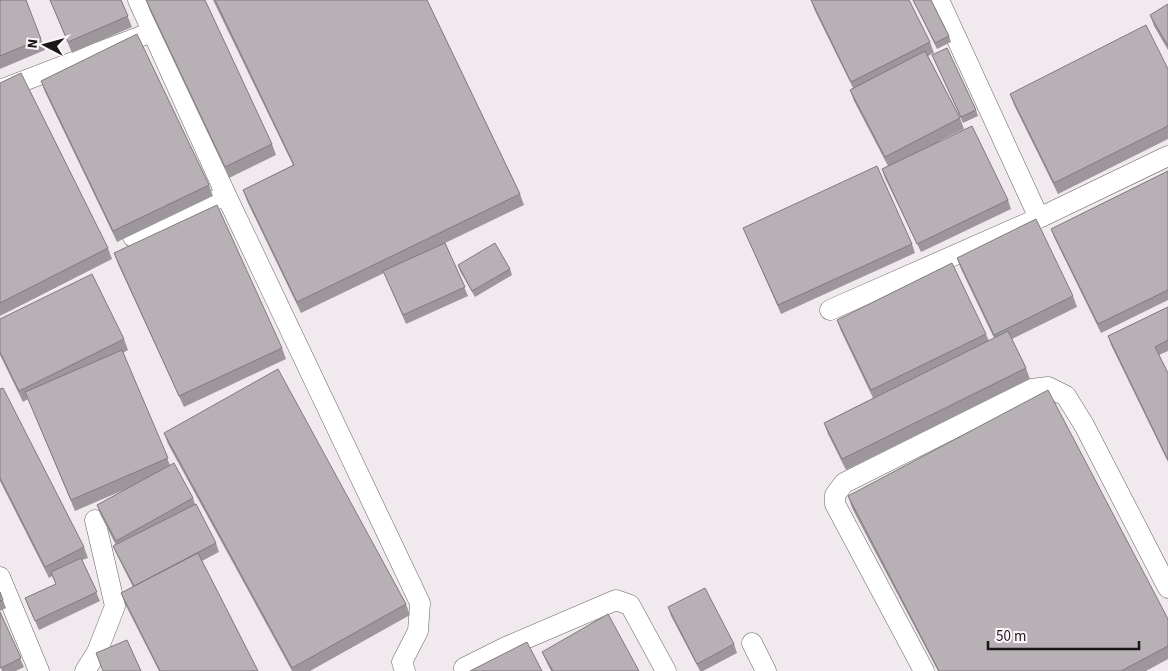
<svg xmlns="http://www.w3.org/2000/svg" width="1168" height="671" font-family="'Source Sans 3',sans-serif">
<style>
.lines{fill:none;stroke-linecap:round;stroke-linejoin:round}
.minor-casing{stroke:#686266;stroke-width:21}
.minor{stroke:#fff;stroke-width:20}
.wall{fill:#9d979c}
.building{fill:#b7b0b5;stroke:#807b7f}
</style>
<rect width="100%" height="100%" fill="#f0e9ee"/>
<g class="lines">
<g class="minor-casing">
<path id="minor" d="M138 0 226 195 420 603 418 631 402 662 405 671
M939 0 1039 218
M0 90 152 32
M133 237 226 195
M830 310 1039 218 1168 156
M0 577 39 671
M752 643 766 671
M464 668 506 647 616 600 630 605 666 671
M85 671 97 652 115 606 95 520
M924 671 835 504V495L844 483 1032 389 1048 387 1066 396 1084 425 1168 588"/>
</g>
<use href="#minor" class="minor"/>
</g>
<path class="wall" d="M0 0 41 39 45 50 0 69Z
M50 0H121L132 27 72 53Z
M146 0 272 144 276 155 229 178 150 11Z
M213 0H427L520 194 524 205 445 243 468 296 406 324 384 273 301 313 247 201 243 190 293 165Z
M811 0 930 42 934 53 928 56 960 118 964 129 939 141 1008 200 1011 209 921 252 885 178 882 169 888 166 854 101 850 90 853 88 815 11Z
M913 0H931L949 36 951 42 937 49Z
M1168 4V50L1154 26 1150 15Z
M932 55 976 110 978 116 963 123Z
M1168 69V139L1058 194 1014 105 1010 94Z
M41 81 209 185 213 196 117 242 45 92Z
M0 83 108 248 112 259 0 316Z
M1168 171V300L1101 333 1054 237 1051 229Z
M743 228 912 244 915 253 781 314Z
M114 253 282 348 286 359 184 407 118 264Z
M957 258 1073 296 1077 307 1012 339 1026 368 1030 379 846 470 828 434 824 423 873 398 841 331 837 320 986 334 989 341 994 338 961 269Z
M458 265 510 269 512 275 475 297 460 271Z
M1168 307V351L1159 355 1168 373V462L1111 345 1108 336Z
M0 319 124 339 128 350 123 353 170 465 193 498 195 504 216 543 219 552 202 561 258 671H159L125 604 121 593 133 587 117 555 113 546 116 545 100 514 97 505 126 489 75 511 28 399 23 402 0 355Z
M0 389 84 547 88 558 82 560 100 601 39 630 25 598 56 584 52 576 49 578 0 481Z
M164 433 406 604 410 615 310 671H292L168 444Z
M848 496 1168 619V659L1146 671H938L852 508Z
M0 592 6 608 0 611Z
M668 607 734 644 737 653 703 671H700L671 616Z
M0 612 24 667 16 671H2L0 667Z
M542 652 639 671H551L547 663Z"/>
<path class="building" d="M0 0H26L41 39 0 56Z
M50 0H121L128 16 68 42Z
M146 0H205L272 144 225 167Z
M215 0H427L520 194 297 302 243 190 294 165Z
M811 0H909L930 42 851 82Z
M913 0H931L949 36 935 43Z
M1168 4V46L1150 15Z
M1146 25 1168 69V126L1054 183 1010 94Z
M137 34 209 185 113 231 41 81Z
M947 48 976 110 961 117 932 55Z
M925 51 960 118 885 157 850 90Z
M21 73 108 248 0 303V83Z
M972 126 1008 200 917 244 882 169Z
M877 166 912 244 778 305 743 228Z
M1168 171V290L1098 324 1051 229Z
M217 205 282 348 179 396 114 253Z
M1036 219 1073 296 994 335 957 258Z
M445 243 465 287 403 315 383 271Z
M495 243 510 269 472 291 458 265Z
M952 263 986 334 871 390 837 320Z
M92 274 124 339 19 391 0 352V319Z
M1168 307V340L1155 347 1168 373V460L1108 336Z
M1008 331 1026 368 842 459 824 423Z
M122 350 168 458 71 500 25 392Z
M278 369 406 604 292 668 164 433Z
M3 388 84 547 45 567 0 478V389Z
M1048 390 1168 619V646L1121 671H939L848 496Z
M174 463 193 498 116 541 97 505Z
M196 504 216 543 134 586 113 546Z
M198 553 258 671H160L121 593Z
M81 558 97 592 35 621 25 598 56 584 51 572Z
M705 588 734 644 697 664 668 607Z
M0 592 3 600 0 601Z
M0 612 21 658 1 668 0 666Z
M608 614 639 671H553L542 652Z
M127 640 141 671H103L96 653Z
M527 642 542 671H470Z"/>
<g transform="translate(45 45) rotate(276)" stroke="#fef6fb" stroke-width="4" paint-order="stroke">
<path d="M0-4L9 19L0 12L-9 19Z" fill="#1a1719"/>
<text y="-8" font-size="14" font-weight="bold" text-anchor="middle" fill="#1a1719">N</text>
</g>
<path d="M988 641v8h151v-8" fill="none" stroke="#1a1719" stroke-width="2.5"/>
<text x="996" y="641" font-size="15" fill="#1a1719" stroke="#fef6fb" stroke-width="4" paint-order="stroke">50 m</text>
</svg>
